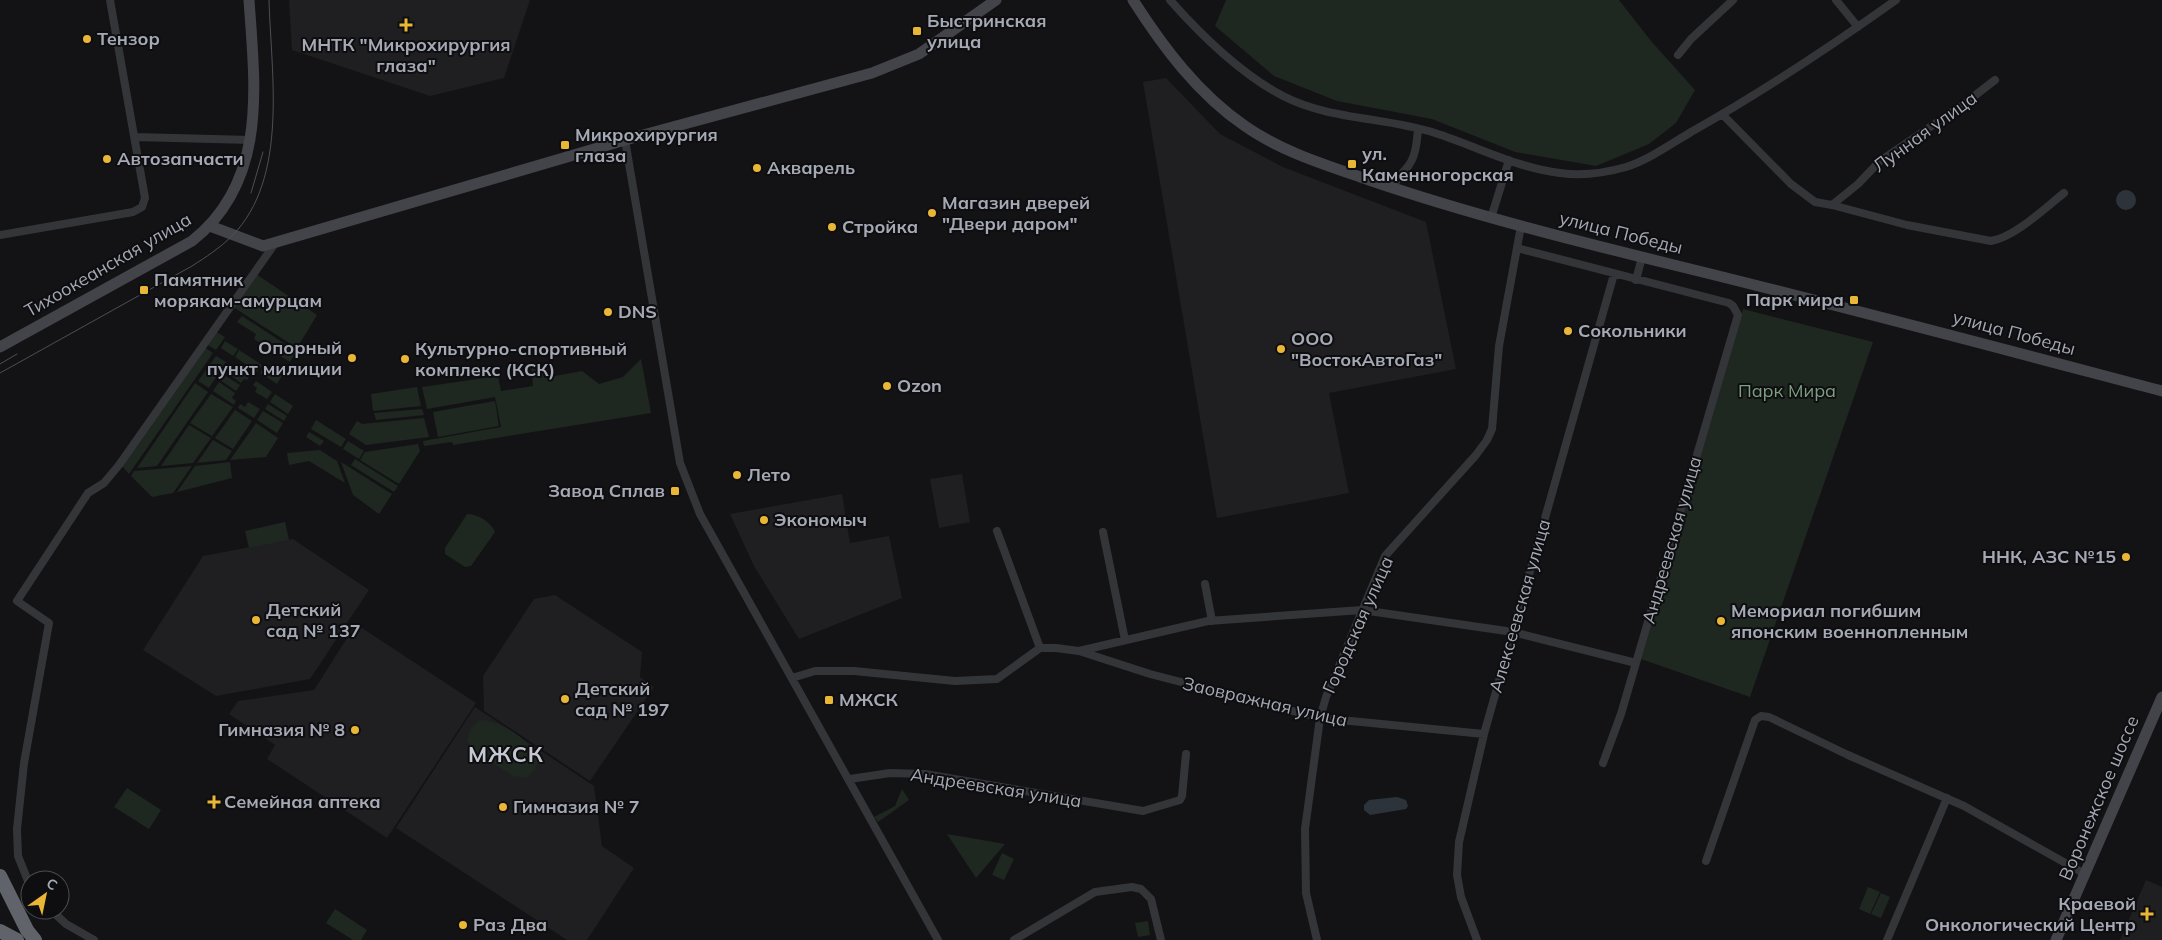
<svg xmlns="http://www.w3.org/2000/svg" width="2162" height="940" font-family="Mulish,sans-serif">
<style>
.built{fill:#1f1f22}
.green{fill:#1f2721}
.water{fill:#2c333a}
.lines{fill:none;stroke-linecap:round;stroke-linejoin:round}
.street{stroke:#343539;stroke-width:8}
.secondary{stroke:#424449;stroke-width:11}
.highway{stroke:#60636a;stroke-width:14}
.tram{stroke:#4d4f54;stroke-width:1}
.poi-dot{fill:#eab636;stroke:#0e0e10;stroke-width:2}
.labels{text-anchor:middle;stroke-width:4;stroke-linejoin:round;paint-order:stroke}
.poi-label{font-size:18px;font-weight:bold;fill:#a5a9b5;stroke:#0e0e10;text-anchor:start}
.street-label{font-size:18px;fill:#a5a9b5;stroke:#0e0e10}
.park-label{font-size:18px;fill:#7d9f81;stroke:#0e0e10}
.district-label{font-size:22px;font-weight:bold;letter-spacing:1px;fill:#c6c8d1;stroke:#0e0e10}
</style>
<rect width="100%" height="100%" fill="#131315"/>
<path class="built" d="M289 0H530L504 78 430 96 292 50Z
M1166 78 1220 134 1283 167 1426 222 1456 369 1329 393 1349 493 1217 518 1143 82Z
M962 474 970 522 939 528 930 479Z
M842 494 850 543 889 536 902 598 799 639 754 566 730 514Z
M293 539 369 590 310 679 216 696 143 650 203 556Z
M555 595 642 652 640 677 654 687 590 781 484 711 483 676 534 599Z
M356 624 476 703 387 838 267 759 275 745 229 714 238 701 314 690Z
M475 707 594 786 602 846 634 868 587 940H567L396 828Z
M2146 880 2162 887V940H2120Z"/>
<path class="green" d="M1226 0H1619L1651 41 1695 90 1676 123 1649 144 1596 166 1515 152 1432 119 1337 101 1274 76 1215 26Z
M256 274 317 315 297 348 233 307Z
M1743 309 1873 342 1750 697 1641 659Z
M242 316 296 351 290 362 275 353 278 348 268 342 265 346 254 339 256 334 237 322Z
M215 331 225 337 216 350 206 344Z
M225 341 238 349 233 356 221 348Z
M204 347 213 353 129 474 121 465Z
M239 350 262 365 257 372 235 357Z
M216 356 226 362 209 388 198 381Z
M641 359 651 413 453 445 452 442 424 446 423 441 501 427 495 397 427 409 422 387 498 376 501 391 533 386 531 364 539 362 544 378 582 371 599 384 623 377Z
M231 365 249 377 247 380 244 379 241 383 226 372Z
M264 367 270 370 272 367 283 374 277 384 260 373Z
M224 375 240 385 236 391 220 380Z
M256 381 272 392 267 399 255 392 257 388 253 385Z
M219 382 235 393 232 398 236 401 234 405 213 391Z
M195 383 208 392 157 466 137 468Z
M417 387 421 406 373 411 371 394Z
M211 394 233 407 212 436 190 423Z
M275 394 293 406 288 414 270 402Z
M495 401 499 426 438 437 433 412Z
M248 402 260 409 254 418 238 408 240 404 245 407Z
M268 404 287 416 284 421 265 409Z
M422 409 424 415 376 420 374 413Z
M235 410 252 421 233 449 215 438Z
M263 411 283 423 277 433 257 420Z
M424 418 429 437 366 445 349 434 357 421 362 424Z
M316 420 346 439 341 447 311 429Z
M256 423 278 438 266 457 230 460Z
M189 425 211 438 193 463 161 466Z
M309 432 324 441 320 446 306 437Z
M213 440 232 451 226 460 197 463Z
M348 441 364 451 359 459 343 449Z
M418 444 420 451 399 484 360 460 365 452Z
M320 450 337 461 345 483 309 461 289 465 287 453Z
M355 459 398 486 394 492 351 465Z
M230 462 232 478 177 492 195 466Z
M341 462 392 494 379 514 353 495Z
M192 466 173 493 152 497 131 476 134 471Z
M467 514C478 514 491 522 495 532L471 566 465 567 445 554V548Z
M285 522 289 540 249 548 245 531Z
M480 720C501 720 528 740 540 757L535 769 526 778 513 776 472 750 467 740 471 728Z
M127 788 161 810 149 829 114 807Z
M902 789 909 800 878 822 874 817 895 806Z
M947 834 1005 844 976 878Z
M1002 853 1014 859 1004 880 992 875Z
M1868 887 1880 892 1870 914 1859 909Z
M1881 893 1890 897 1881 918 1871 914Z
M335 909 367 930 361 940H353L326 923Z
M1148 921 1150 935 1138 937 1135 923Z"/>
<path class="water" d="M2116 200a10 10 0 1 1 20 0a10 10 0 1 1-20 0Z
M1397 797 1406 800 1408 806 1406 809 1370 815 1364 810V805L1369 800Z"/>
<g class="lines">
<path class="street" d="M1170 0C1201 35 1241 74 1283 96 1329 120 1386 117 1435 133 1476 146 1517 168 1560 173 1582 176 1605 173 1626 167 1648 160 1671 144 1691 132 1762 92 1830 47 1896 0
M1836 0 1858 27
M1678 55 1691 39 1733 0
M1722 114 1791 184 1815 202 1832 205 1907 225 1991 241C2015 237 2045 208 2064 193
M135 137 251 140
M625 140 680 463 700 514 938 940
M1394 189C1395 177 1403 174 1409 165 1416 155 1417 141 1418 129
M1832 205 1858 184 1880 161 1964 104 1995 80
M1491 218 1509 160
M0 235 133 212 142 207 145 198 110 0
M1517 248 1729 303 1733 306 1738 315 1621 714 1603 763
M1636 280 1642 257
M997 531 1040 648
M1103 532 1125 640
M1205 584 1212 621
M1079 651 1208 621 1362 610 1513 632 1636 663
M792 678 815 671H854L955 681 997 679 1040 648H1056L1079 651 1150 674 1320 718 1484 734
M850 779 890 773 925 774 1143 811 1180 800 1182 796 1186 754
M1706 861 1755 720 1761 716 1769 717 1848 755 1964 806 2085 874
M30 886 18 856 17 829 24 763 49 623 17 601 88 493 104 483 119 465 276 242
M51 910 66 924 94 940
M1014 940 1095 892 1132 887 1141 889 1151 899 1161 940
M1317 940 1306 893 1305 829 1320 718 1326 697 1385 556 1476 455 1487 440 1492 429 1499 346 1521 226
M1477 940 1461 897 1457 875 1459 842 1484 734 1614 274
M1887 940 1947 798"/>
<path class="secondary" d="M1133 0C1163 47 1198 94 1245 126 1282 152 1326 165 1369 180 1469 214 1572 240 1674 265 1838 305 1999 348 2162 391
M210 226 263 246 625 140 872 73 919 54 996 0
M0 347 192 241C268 181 255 87 249 0
M2056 940 2162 697"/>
<path class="highway" d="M0 876 27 930 35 940
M0 931 17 940"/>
<path class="tram" d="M251 193 263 152
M0 364 17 354
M0 373 192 266C206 257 220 248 232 236 289 178 271 74 269 0"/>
</g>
<g class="poi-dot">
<path d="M403.5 17.5h5v5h5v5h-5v5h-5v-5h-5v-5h5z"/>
<rect x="912" y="26" width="10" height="10" rx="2.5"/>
<circle cx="87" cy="39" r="5"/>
<rect x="560" y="140" width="10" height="10" rx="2.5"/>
<circle cx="107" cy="159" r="5"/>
<rect x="1347" y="159" width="10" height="10" rx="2.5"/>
<circle cx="757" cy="168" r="5"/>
<circle cx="932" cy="213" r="5"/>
<circle cx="832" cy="227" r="5"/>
<rect x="139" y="285" width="10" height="10" rx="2.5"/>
<rect x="1849" y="295" width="10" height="10" rx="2.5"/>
<circle cx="608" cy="312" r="5"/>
<circle cx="1568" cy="331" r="5"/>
<circle cx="1281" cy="349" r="5"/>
<circle cx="352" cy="358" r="5"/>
<circle cx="405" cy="359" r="5"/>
<circle cx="887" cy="386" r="5"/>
<circle cx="737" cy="475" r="5"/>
<rect x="670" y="486" width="10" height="10" rx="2.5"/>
<circle cx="764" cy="520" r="5"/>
<circle cx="2126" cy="557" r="5"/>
<circle cx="256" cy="620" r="5"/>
<circle cx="1721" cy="621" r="5"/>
<circle cx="565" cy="699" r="5"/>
<rect x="824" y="695" width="10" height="10" rx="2.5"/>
<circle cx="355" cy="730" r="5"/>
<path d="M211.5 794.5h5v5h5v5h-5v5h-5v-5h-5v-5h5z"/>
<circle cx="503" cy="807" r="5"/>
<path d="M2144.5 906.5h5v5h5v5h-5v5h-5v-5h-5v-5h5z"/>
<circle cx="463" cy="925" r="5"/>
</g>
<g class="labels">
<g class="poi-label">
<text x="927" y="27">Быстринская<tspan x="927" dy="21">улица</tspan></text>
<text x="97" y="45">Тензор</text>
<text x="406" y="51" text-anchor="middle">МНТК "Микрохирургия<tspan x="406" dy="21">глаза"</tspan></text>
<text x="575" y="141">Микрохирургия<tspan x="575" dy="21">глаза</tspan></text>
<text x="1362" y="160">ул.<tspan x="1362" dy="21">Каменногорская</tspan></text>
<text x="117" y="165">Автозапчасти</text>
<text x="767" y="174">Акварель</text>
<text x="942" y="209">Магазин дверей<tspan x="942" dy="21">"Двери даром"</tspan></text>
<text x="842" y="233">Стройка</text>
<text x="154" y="286">Памятник<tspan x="154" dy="21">морякам-амурцам</tspan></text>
<text x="1844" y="306" text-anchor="end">Парк мира</text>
<text x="618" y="318">DNS</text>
<text x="1578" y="337">Сокольники</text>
<text x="1291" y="345">ООО<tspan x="1291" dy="21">"ВостокАвтоГаз"</tspan></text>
<text x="342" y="354" text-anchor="end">Опорный<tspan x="342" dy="21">пункт милиции</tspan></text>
<text x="415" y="355">Культурно-спортивный<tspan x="415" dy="21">комплекс (КСК)</tspan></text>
<text x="897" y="392">Ozon</text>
<text x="747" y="481">Лето</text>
<text x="665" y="497" text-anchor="end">Завод Сплав</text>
<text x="774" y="526">Экономыч</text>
<text x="2116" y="563" text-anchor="end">ННК, АЗС №15</text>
<text x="266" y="616">Детский<tspan x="266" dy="21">сад № 137</tspan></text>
<text x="1731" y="617">Мемориал погибшим<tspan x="1731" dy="21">японским военнопленным</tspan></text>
<text x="575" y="695">Детский<tspan x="575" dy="21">сад № 197</tspan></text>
<text x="839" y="706">МЖСК</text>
<text x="345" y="736" text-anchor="end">Гимназия № 8</text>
<text x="224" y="808">Семейная аптека</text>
<text x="513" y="813">Гимназия № 7</text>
<text x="2136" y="910" text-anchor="end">Краевой<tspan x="2136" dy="21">Онкологический Центр</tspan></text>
<text x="473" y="931">Раз Два</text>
</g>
<g class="street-label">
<text transform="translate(1925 132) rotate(-36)" y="6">Лунная улица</text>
<text transform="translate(1621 233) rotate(14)" y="6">улица Победы</text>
<text transform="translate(108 265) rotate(-30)" y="6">Тихоокеанская улица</text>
<text transform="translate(2014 333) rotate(15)" y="6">улица Победы</text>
<text transform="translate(1672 540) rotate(-74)" y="6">Андреевская улица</text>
<text transform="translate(1520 606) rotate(-74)" y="6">Алексеевская улица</text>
<text transform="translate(1358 625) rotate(-66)" y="6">Городская улица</text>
<text transform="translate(1265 702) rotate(13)" y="6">Заовражная улица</text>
<text transform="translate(996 788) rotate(9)" y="6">Андреевская улица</text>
<text transform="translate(2099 798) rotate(-67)" y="6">Воронежское шоссе</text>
</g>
<g class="park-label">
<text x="1787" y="397">Парк Мира</text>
</g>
<g class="district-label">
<text x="506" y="762">МЖСК</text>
</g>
</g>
<g transform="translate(45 895) rotate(33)"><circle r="24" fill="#0e0e10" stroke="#4a4c52"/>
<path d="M0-4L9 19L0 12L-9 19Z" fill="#eab636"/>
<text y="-8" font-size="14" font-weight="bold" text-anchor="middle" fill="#a5a9b5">С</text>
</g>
</svg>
